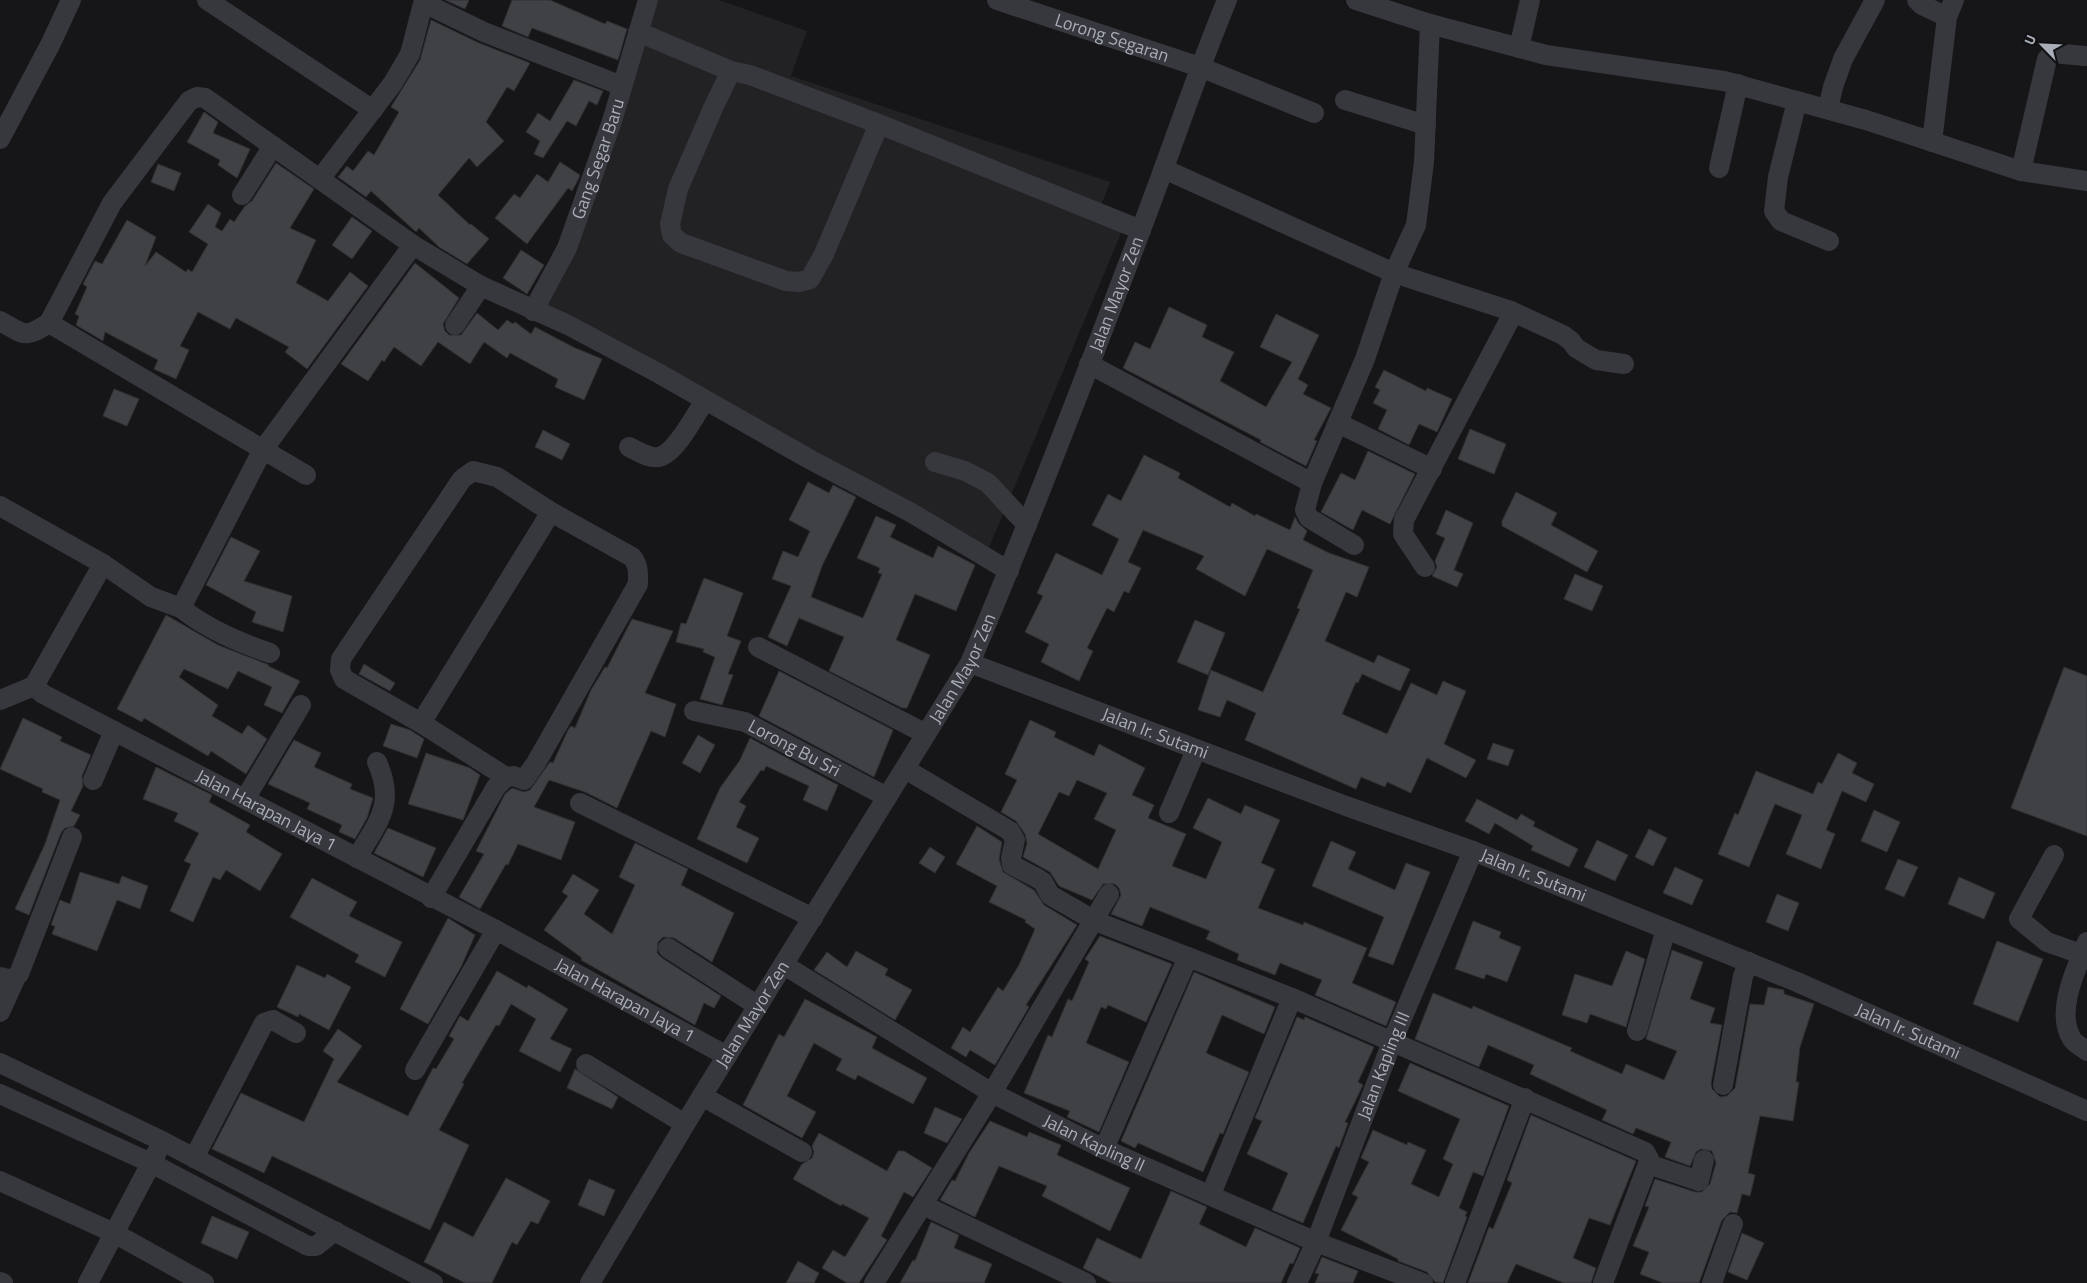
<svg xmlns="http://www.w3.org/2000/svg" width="2087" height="1283" font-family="'Titillium Web',sans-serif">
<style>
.built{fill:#222225}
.building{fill:#404145;stroke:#303034;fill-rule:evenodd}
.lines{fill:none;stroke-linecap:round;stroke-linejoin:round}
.minor{stroke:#37383d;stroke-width:20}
.labels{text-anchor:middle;stroke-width:4;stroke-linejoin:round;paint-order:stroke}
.street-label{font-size:18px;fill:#a8adb8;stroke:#111113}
</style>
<rect width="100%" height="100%" fill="#161618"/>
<path class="built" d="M655 0H719L807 31 791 76 1110 182 1100 208 1127 219 985 557 542 305Z"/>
<path class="building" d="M445 0H469L465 9Z
M512 0H550L605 24 607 21 627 29 618 60 532 28 528 37 502 26Z
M431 20 479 43 530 63 514 91 507 87 486 122 504 141 477 167 469 158 438 195 470 225 471 224 489 239 467 264 439 247 419 228 416 232 371 191 366 197 338 177 347 166 353 171 368 151 374 155 399 112 391 107 420 60Z
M574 80 603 91 597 105 589 101 576 126 567 121 543 158 534 154 540 141 526 132 538 113 550 121Z
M204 112 218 122 213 133 250 149 237 178 218 165 220 160 187 142Z
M560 162 580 175 578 180 572 191 568 188 527 244 495 218 514 194 520 198 537 174 548 182Z
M276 163 314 189 290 228 316 240 296 283 328 301 350 272 368 286 307 369 285 352 289 347 236 318 230 329 198 312 180 346 189 350 176 379 154 369 158 360 105 332 103 341 76 325 79 316 75 314 87 287 83 284 95 261 102 264 127 220 156 237 145 266 156 252 186 272 188 269 192 272 208 244 189 232 208 204 221 213 215 227 222 231 230 219 234 222 245 206 252 201Z
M158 164 181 173 174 191 151 182Z
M352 217 372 231 352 259 332 245Z
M521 250 544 265 527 294 503 278Z
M415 263 459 298 443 324 445 331 449 335H461L477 313 498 330 507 320 513 324 515 322 531 334 535 327 573 347 602 359 584 400 555 387 558 379 510 353 507 358 484 342 470 364 438 342 421 366 394 347 384 362 382 360 368 381 341 364Z
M1169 307 1207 325 1202 337 1234 352 1220 381 1266 407 1292 362 1260 347 1276 314 1319 335 1298 379 1308 385 1303 394 1331 408 1314 440 1317 441 1306 466 1260 442 1261 440 1123 368 1135 342 1150 349Z
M1384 370 1426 391 1427 388 1452 399 1437 432 1419 424 1409 445 1378 429 1387 410 1373 403 1380 390 1375 387Z
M114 389 139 399 127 426 103 416Z
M1470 429 1506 444 1494 474 1458 459Z
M543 430 570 444 562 460 535 447Z
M1368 451 1415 474 1390 524 1362 510 1353 530 1321 512 1341 473 1355 480Z
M1144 455 1180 473 1178 478 1230 507 1232 503 1255 516 1256 514 1290 530 1295 517 1299 524 1307 531 1303 540 1329 553 1369 567 1357 597 1346 592 1325 641 1374 663 1378 655 1410 669 1400 691 1362 674 1358 683 1356 682 1342 714 1387 734 1411 683 1437 695 1443 681 1466 691 1444 744 1476 760 1466 778 1427 758 1411 793 1387 782 1385 787 1361 777 1356 789 1245 740 1256 713 1227 700 1220 717 1198 710 1211 670 1263 692 1300 609 1297 608 1313 570 1267 549 1245 596 1196 569 1204 556 1143 530 1128 562 1141 568 1129 593 1124 591 1114 612 1107 608 1087 648 1093 651 1079 681 1041 662 1049 644 1025 632 1043 596 1037 593 1056 553 1102 575 1119 539 1092 525 1108 494 1121 501Z
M808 482 829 493 833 485 856 497 822 566 811 597 863 618 882 574 878 573 880 568 857 558 876 516 896 525 890 537 933 558 938 546 975 565 956 611 915 594 896 640 930 655 907 708H902L829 671 844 637 799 618 787 646 768 637 791 586 772 579 783 551 798 557 810 531 789 520Z
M1516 492 1557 513 1551 525 1598 551 1587 572 1502 526V521Z
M1446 510 1473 523 1454 570 1463 574 1457 587 1432 576 1437 567 1435 561 1445 538 1436 534Z
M231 537 260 551 244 581 292 596 283 632 252 622 256 612 206 585Z
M1575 574 1603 586 1592 611 1564 599Z
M704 578 743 593 727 636 741 641 728 674 733 675 722 705 700 699 715 657 703 652 704 649 676 642 681 623 686 624Z
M166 615 218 645 269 665 268 666 300 681 282 713 264 705 272 687 238 671 228 689 184 669 179 677 218 705 212 716 242 734 248 725 267 739 246 774 211 751 208 756 144 718 142 722 117 709Z
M632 619 673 631 645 693 676 704 665 737 651 731 617 808 585 792 549 780 534 807 575 822 561 860 518 844 508 865 506 864 480 909 459 897 484 854 476 851 505 794 512 788 524 792 530 790 550 762 553 763 568 730 571 726 575 728 591 690 605 667 607 668Z
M1195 620 1225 633 1208 675 1177 662Z
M364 664 395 683 390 691 359 674Z
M2064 667 2087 676V836L2011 808Z
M779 671 893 730 874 777 759 716Z
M23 718 62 737 60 741 91 755 82 776 83 786 71 811 80 815 74 826 65 828 61 833 29 915 15 909 45 844 60 800 42 792 43 789 0 769Z
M1030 720 1056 732 1054 737 1094 756 1099 744 1145 768 1132 795 1154 805 1148 818 1186 834 1172 866 1206 879 1222 842 1193 828 1208 798 1241 814 1245 805 1280 820 1261 863 1275 869 1258 908 1303 925 1304 922 1367 948 1352 983 1396 1002 1386 1026 1315 995 1322 980 1280 963 1275 975 1237 960 1239 954 1206 939 1210 931 1150 907 1142 926 1111 914 1121 895 1119 888 1115 884H1103L1092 900 1059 886 1050 872 1023 857 1027 843 1025 834 1016 821 1001 812 1017 780 1005 774ZM1077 780 1107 793 1094 819 1116 830 1098 869 1038 834 1059 792 1069 796Z
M391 724 410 730 424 739 417 758 383 746Z
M698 735 715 745 700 773 682 763Z
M750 738 838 785 827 811 803 800 809 786 766 766 764 771 761 770 739 802 746 806 736 827 759 838 747 863 697 839 720 788 740 760Z
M294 740 321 753 314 767 352 784 350 789 373 798 367 818 355 839 339 832 342 825 307 809 310 803 268 784Z
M1493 743 1514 750 1508 766 1487 759Z
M426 753 470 768 480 775 463 820 408 804Z
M1838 753 1857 763 1852 773 1874 784 1866 802 1842 791 1826 830 1835 834 1821 869 1786 854 1802 815 1775 804 1749 867 1718 854 1735 813 1738 815 1756 771 1813 794 1818 782 1822 784Z
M156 767 212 795 209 802 250 825 246 832 282 854 260 891 226 870 220 880 213 877 193 922 170 911 191 864 184 861 199 833 174 821 178 813 143 799Z
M1477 799 1517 820 1521 814 1535 822 1533 826 1578 849 1569 867 1531 850 1533 846 1495 823 1489 834 1465 821Z
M1874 810 1900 822 1887 852 1861 841Z
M977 826 1002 842 999 859 1003 872 1034 890 1044 905 1077 925 1026 1005 1029 1007 995 1065 970 1050 966 1057 951 1048 963 1027 970 1032 998 987 1003 991 1019 965 1035 929 1025 922 1026 920 989 902 997 886 956 864Z
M388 828 436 848 423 877 374 853Z
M1649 829 1667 838 1653 866 1635 857Z
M1597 840 1628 855 1615 881 1584 867Z
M1331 841 1356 852 1348 869 1395 890 1406 863 1430 872 1393 965 1368 956 1384 917 1312 886Z
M635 843 688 869 681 885 734 913 712 962 674 938 663 937 658 942 657 953 662 958 721 996 714 1008 704 1003 695 1025 581 960 582 958 544 930 568 896 562 892 573 874 599 890 584 914 612 934 635 885 619 877Z
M930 847 945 857 935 873 919 863Z
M1898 859 1918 867 1904 897 1885 889Z
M1675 867 1703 880 1692 905 1663 893Z
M80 872 119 884 122 876 148 886 140 909 117 900 97 951 52 934 55 926 51 925 60 900 70 904Z
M1959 877 1995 893 1984 919 1948 904Z
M312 878 357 902 349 916 402 942 385 977 355 962 359 955 290 917Z
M1777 894 1799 903 1788 931 1766 922Z
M448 918 475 935 461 967 428 1024 400 1009Z
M1473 921 1501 932 1499 938 1521 947 1507 982 1486 974 1484 979 1455 969Z
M1100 936 1172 964 1146 1022 1108 1005 1106 1009 1101 1007 1086 1043 1129 1062 1099 1132 1067 1117 1070 1111 1024 1093 1048 1035 1052 1037 1068 999 1072 1001 1089 962 1085 959Z
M1997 941 2043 959 2018 1022 1973 1004Z
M1672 950 1703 962 1690 999 1715 1008 1710 1023 1722 1025 1711 1083 1712 1089 1720 1097 1727 1096 1735 1088 1750 1004 1764 1005 1768 987 1784 990V994L1814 1004 1800 1047 1796 1082H1799L1793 1121 1760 1116 1748 1173 1755 1175 1750 1196 1742 1194 1737 1213 1730 1212 1722 1220 1699 1283H1663L1640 1274 1649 1252 1633 1246 1649 1207 1645 1206 1655 1179 1695 1192H1702L1710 1184 1716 1163 1712 1151 1701 1149 1696 1152 1690 1166 1665 1157 1671 1142 1636 1128 1633 1134 1602 1120 1607 1110 1530 1074 1534 1065 1488 1045 1479 1067 1415 1039 1433 993 1472 1009 1473 1006 1572 1048 1570 1051 1622 1074 1626 1064 1664 1080 1677 1051 1646 1039Z
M856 951 888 969 885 975 912 990 895 1020 814 970 827 952 847 967Z
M1626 951 1645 959 1626 1027 1590 1014 1587 1023 1562 1015 1575 974 1612 986Z
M297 965 325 978 327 974 351 987 329 1030 299 1014 298 1017 277 1007Z
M497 971 527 988 528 985 568 1009 550 1039 572 1049 560 1072 519 1051 536 1019 511 1004 499 1026 496 1025 462 1083 464 1084 439 1130 469 1145 430 1230 272 1156 264 1173 212 1149 241 1093 304 1122 334 1059 323 1051 338 1029 362 1046 337 1082 408 1116 433 1068 436 1069 454 1039 449 1036 460 1016 468 1021Z
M1194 972 1275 1007 1264 1034 1222 1015 1206 1053 1249 1072 1223 1134 1220 1133 1203 1172 1138 1143 1135 1148 1121 1141Z
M805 999 877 1037 872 1048 927 1078 913 1104 858 1075 855 1080 836 1070 842 1059 814 1043 787 1096 816 1112 802 1138 743 1105 779 1034 784 1037Z
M1297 1017 1304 1020 1305 1017 1374 1047 1358 1082 1363 1085 1345 1122 1348 1123 1339 1148 1336 1146 1303 1223 1272 1210 1288 1173 1247 1154 1262 1121 1255 1118Z
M1410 1063 1509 1106 1483 1176 1473 1172 1459 1208 1467 1212 1465 1216 1467 1217 1443 1283 1435 1282 1427 1272 1398 1261V1259L1341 1230 1358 1197 1352 1194 1369 1162 1361 1158 1373 1130 1407 1145 1408 1142 1426 1150 1411 1184 1439 1197 1453 1164 1443 1159 1460 1119 1398 1091Z
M575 1069 618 1097 612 1109 567 1088Z
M935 1107 962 1119 947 1143 924 1133Z
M1531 1115 1636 1161 1610 1225 1589 1218 1573 1258 1596 1268 1591 1283H1564L1516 1264 1507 1283H1468L1489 1227 1493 1229 1512 1183 1507 1180Z
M990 1121 1027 1137 1029 1132 1061 1145 1057 1155 1130 1188 1110 1231 1042 1196 1047 1186 999 1166 975 1217 940 1200 952 1180 955 1181 969 1153Z
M819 1133 887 1171 898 1151H904L932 1168 913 1197 904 1192 881 1236 887 1240 859 1283H847L822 1268 833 1250 845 1257 869 1218 842 1204 841 1206 793 1179 802 1164 812 1158 814 1152 812 1146Z
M506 1178 550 1201 538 1224 531 1221 517 1245 512 1242 492 1283H465L424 1262 444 1222 473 1237Z
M589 1179 615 1190 604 1216 578 1205Z
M1171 1191 1207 1207 1199 1224 1246 1247 1255 1228 1300 1248 1293 1264 1290 1263 1281 1283H1112L1083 1268 1097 1238 1141 1259Z
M212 1216 249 1232 237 1259 201 1243Z
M931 1222 959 1235 954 1248 992 1264 984 1283H900L913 1260 915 1261Z
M1742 1233 1764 1243 1747 1280 1728 1272Z
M1322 1257 1358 1271 1353 1283H1315L1319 1274 1315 1273Z
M798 1261 819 1273 814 1283H786Z"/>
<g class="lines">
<g class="minor">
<path d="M207 0 373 110"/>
<path id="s1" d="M997 0 1200 67 1314 113"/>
<path d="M1356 0 1430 24 1546 55 1724 81 1866 120 2021 171 2087 181"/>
<path d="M1917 0 1922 5 1947 17"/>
<path d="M424 3 484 32 622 86"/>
<path d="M638 32 731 71 750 75 879 124 824 254 810 279 799 282 786 281 681 243 672 235 670 224 678 189 713 108 731 71"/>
<path d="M1519 48 1530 0"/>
<path d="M1345 100 1426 125"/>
<path d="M1797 101 1778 177 1774 211 1781 221 1829 241"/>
<path d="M1828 109 1833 87 1843 59 1875 0"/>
<path d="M879 124 1141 230"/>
<path d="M0 139 51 43 71 0"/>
<path d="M1932 142 1947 17 1954 0"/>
<path d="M1719 168 1738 84"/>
<path d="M1164 169 1394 273 1511 311 1509 321 1404 520 1403 534 1425 567"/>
<path d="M2021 171 2047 59 2053 53 2085 56"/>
<path d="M320 179 393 83 410 54 424 0"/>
<path d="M242 195 273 146"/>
<path id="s2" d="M533 311 567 248 612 121 648 0"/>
<path d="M1511 311 1563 335 1571 341 1576 348 1596 360 1624 364"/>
<path d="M0 321C25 335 24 339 49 323L306 475"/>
<path d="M49 323 112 203 189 101 197 97 205 98 413 245 481 286 568 325 658 373 811 460 910 512 1009 571"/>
<path d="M455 325 481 286"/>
<path d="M1089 364 1312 483 1305 510 1309 518 1354 545"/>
<path d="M1338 423 1432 469"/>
<path d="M629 447C638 451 649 459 659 457 676 453 696 414 705 400"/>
<path d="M935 462 965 471 988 483 1027 525"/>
<path d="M1312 483 1365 359 1394 273 1416 225 1424 162 1430 24"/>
<path id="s3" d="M0 506 103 564 34 686 43 694 496 930 727 1056"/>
<path d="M103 564 151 597 181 608 262 451 413 245"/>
<path d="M181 608C207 629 238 642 270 653"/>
<path d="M758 647 926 734"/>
<path id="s4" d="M970 663 1346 806 1473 851 1797 982 2087 1111"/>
<path d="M0 700 34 686"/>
<path id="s5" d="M694 711 745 722 887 797"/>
<path d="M421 723 551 512"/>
<path d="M905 769 1010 831 1015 840 1011 858 1012 865 1037 878 1043 882 1050 895 1095 921 1188 957"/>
<path d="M93 780 114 731"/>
<path d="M245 799 301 705"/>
<path d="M580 803 813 918"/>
<path d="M1169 813 1196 750"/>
<path d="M2054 855 2019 919 2047 942 2087 956"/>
<path d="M357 858C378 821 396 805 377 762"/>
<path d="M431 898 496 787 506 777 421 723 344 679 340 670 341 659 462 479 473 471 497 477 551 512 632 557C639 565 638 574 638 584L536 763 524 780 514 776 506 777"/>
<path d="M2087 942C2076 969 2055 1012 2072 1039 2075 1044 2082 1047 2087 1051"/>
<path d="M668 948 758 1006"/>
<path id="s6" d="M784 965 992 1093 1104 1149 1316 1242 1423 1283"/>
<path d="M0 977 11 980 19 974 72 837"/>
<path d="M0 1012 15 979"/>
<path d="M1637 1031 1666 929"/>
<path d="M0 1063 162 1141 433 1283"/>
<path d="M586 1064 685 1124"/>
<path d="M415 1070 496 930"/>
<path d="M1723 1085 1743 976 1749 962"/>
<path d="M0 1094 151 1163 308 1246H316L335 1231"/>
<path d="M702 1096 802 1152"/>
<path d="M1104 1149 1188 957 1292 998 1645 1152 1649 1159 1648 1164 1603 1283"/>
<path d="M194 1158 264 1023 273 1020 296 1033"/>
<path d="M1648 1164 1699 1181 1704 1160"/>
<path d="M0 1181 114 1233 204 1283"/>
<path d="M1211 1194 1292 998"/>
<path d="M923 1205 1086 1283"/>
<path d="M0 1282 3 1283"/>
<path d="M88 1283 157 1152"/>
<path id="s7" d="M590 1283 702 1096 970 663C1031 519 1087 373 1142 227 1171 151 1196 75 1227 0"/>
<path d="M874 1283 992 1093 1109 894"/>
<path id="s8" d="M1297 1283 1316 1242 1392 1042 1473 851"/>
<path d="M1455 1283 1525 1098"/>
<path d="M1712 1283 1733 1224"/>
</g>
</g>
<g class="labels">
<g class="street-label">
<text dy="6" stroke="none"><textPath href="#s1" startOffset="121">Lorong Segaran</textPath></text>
<text dy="6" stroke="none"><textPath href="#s2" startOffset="166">Gang Segar Baru</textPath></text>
<text dy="6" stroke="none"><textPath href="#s7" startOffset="1124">Jalan Mayor Zen</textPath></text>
<text dy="6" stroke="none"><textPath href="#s7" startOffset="719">Jalan Mayor Zen</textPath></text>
<text dy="6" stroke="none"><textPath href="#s4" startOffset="198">Jalan Ir. Sutami</textPath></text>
<text dy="6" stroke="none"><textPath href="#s5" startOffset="108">Lorong Bu Sri</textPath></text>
<text dy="6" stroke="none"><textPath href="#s3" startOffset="522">Jalan Harapan Jaya 1</textPath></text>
<text dy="6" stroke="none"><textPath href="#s4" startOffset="602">Jalan Ir. Sutami</textPath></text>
<text dy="6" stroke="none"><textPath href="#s3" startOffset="928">Jalan Harapan Jaya 1</textPath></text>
<text dy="6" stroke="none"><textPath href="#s7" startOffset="314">Jalan Mayor Zen</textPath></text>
<text dy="6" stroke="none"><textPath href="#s4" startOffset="1008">Jalan Ir. Sutami</textPath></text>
<text dy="6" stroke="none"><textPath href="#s8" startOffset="234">Jalan Kapling III</textPath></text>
<text dy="6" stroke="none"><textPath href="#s6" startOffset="358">Jalan Kapling II</textPath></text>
</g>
</g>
<g transform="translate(2042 45) rotate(294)" stroke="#111113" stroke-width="4" paint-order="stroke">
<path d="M0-4L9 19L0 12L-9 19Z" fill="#a8adb8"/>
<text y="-8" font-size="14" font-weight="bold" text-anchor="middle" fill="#a8adb8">U</text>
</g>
</svg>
